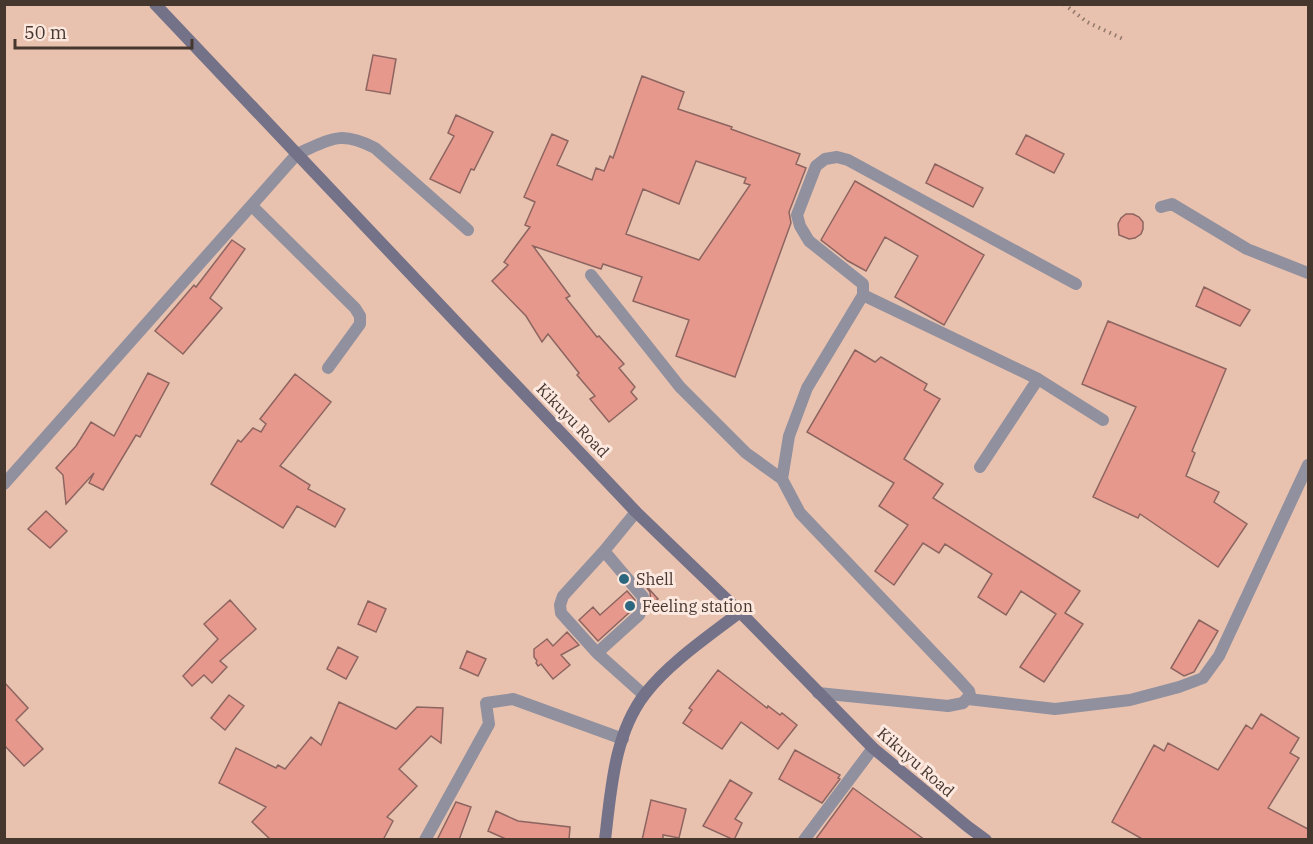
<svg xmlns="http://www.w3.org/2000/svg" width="1313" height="844" font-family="'IBM Plex Serif',serif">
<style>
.building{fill:#e6988d;stroke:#8d6560;stroke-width:1.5;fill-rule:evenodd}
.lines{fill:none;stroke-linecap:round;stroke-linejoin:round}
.path{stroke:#91776a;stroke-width:4;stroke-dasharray:1.5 4.5;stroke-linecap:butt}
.service{stroke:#90909f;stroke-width:12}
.minor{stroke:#90909f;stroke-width:12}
.secondary{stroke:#747289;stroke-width:12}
.poi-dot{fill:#2c677f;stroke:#fce8de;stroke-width:2}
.labels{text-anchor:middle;stroke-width:6;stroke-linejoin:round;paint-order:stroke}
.street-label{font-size:16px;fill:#45362e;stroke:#fce8de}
.poi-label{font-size:16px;fill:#45362e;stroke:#fce8de;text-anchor:start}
</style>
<rect width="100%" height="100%" fill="#e9c2af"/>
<path class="building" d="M373 55 396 59 390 94 366 90Z
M642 76 684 92 678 109 732 127 731 129 800 154 796 164 806 168 789 212 791 223 735 377 676 356 689 320 633 301 642 277 603 264 601 269 533 246 570 296 566 298 597 337 599 336 624 364 619 368 635 387 631 392 637 399 609 422 590 399 595 396 577 375 579 373 548 334 542 342 526 316 492 281 508 265 504 262 530 227 525 225 535 202 524 197 552 134 568 141 557 165 592 180 596 168 604 171 610 156 613 158ZM696 161 746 178 744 183 750 185 699 260 626 234 643 189 679 204Z
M456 115 493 132 474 170 471 169 460 193 430 179 454 136 448 133Z
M1026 135 1064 154 1054 173 1016 154Z
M935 164 983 188 973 207 926 183Z
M855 181 984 255 944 325 895 297 918 256 885 237 866 271 848 261 821 240Z
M1126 214H1133L1139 217 1143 222V229L1141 234 1135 238 1129 239 1119 235 1118 224 1121 218Z
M232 240 245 249 210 298 222 308 183 354 155 331 194 285 196 287Z
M1204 287 1250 310 1240 326 1196 306Z
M1108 321 1226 369 1192 451 1195 453 1186 476 1219 492 1214 502 1247 524 1218 567 1140 514 1138 518 1093 497 1136 407 1082 384Z
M855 350 875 362 881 357 927 384 924 390 940 399 904 459 943 484 933 498 1080 591 1065 613 1083 624 1044 682 1020 667 1056 614 1021 591 1006 615 978 597 992 574 945 544 939 553 923 543 894 585 875 571 908 525 879 506 894 483 807 432Z
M148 373 169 383 140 437 136 435 103 490 89 483 94 473 66 504 63 475 56 468 76 446 91 422 114 436Z
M295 374 331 402 280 466 310 485 308 489 345 509 335 527 297 506 283 528 211 484 238 440 241 442 253 428 261 432 266 424 260 419Z
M46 511 67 531 50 548 28 529Z
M641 580 658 599 651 605 650 592Z
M627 591 635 600 632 610 598 641 579 620 593 607 600 615Z
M230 600 256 629 220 661 227 667 212 683 204 675 192 686 183 676 218 639 204 624Z
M368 601 386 609 376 632 358 624Z
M1199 620 1218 631 1194 672 1184 676 1171 668Z
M567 632 579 645 561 655 570 665 553 679 541 664 538 666 536 663 537 661 534 657V649L547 639 553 646Z
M338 647 358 657 346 679 327 669Z
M467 651 486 659 478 676 460 668Z
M718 670 767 708 768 706 780 715 782 713 797 725 778 749 741 722 722 749 683 723 692 710 689 708Z
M4 682 28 708 16 720 43 749 24 766 4 745Z
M229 695 244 706 225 730 211 718Z
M339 702 396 729 417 707 443 708 441 743 431 736 399 769 417 786 387 817 393 821 383 840H271L252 822 266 807 219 783 236 748 276 768 278 765 285 769 311 737 321 745Z
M1261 714 1299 738 1290 753 1299 758 1268 808 1308 829V840H1144L1112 822 1154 745 1164 751 1168 743 1218 770 1246 725 1252 729Z
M795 750 840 775 838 778 840 779 822 803 779 779Z
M730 780 752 793 735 819 742 823 734 840 703 826Z
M853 788 925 840H815Z
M651 800 686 809 679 838 663 835V840H642Z
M456 802 471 807 459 840H437Z
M496 811 518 821 570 827 569 840H508L488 831Z"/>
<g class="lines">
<path class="path" d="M1064 4 1087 22 1123 39"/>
<path class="service" d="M297 154C331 139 340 130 375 148L468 230
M252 206 355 308 360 316V324L328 368
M636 512 604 551 643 597V606L639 615 597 653 644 695
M597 653 561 613 560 605 563 596 604 551"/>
<path class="minor" d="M1161 207 1172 204 1247 249 1308 273
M591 275 680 387 746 453 782 479 800 513 959 680 969 691 970 695 963 703 948 706 818 693
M863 295 1038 379 1103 420
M980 467 1038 379
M782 479 789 436 807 388 863 295V284L809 241 800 226 797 215 816 166 825 159 837 157 848 160 1076 284
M4 484 297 154
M968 699 1055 709 1130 700 1179 687 1203 678 1219 656 1308 465
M425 840 489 724 486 703 513 699 623 739
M804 840 873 748"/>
<path class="secondary" d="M155 4 636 512 740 612 873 748 967 826 986 840
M605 840C611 790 614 734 645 694 670 662 709 636 740 612"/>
</g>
<g class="poi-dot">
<circle cx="624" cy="579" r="6"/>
<circle cx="630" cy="606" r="6"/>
</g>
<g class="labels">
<g class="street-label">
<text transform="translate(573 420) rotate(46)" y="6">Kikuyu Road</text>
<text transform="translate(916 762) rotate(41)" y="6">Kikuyu Road</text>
</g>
<g class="poi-label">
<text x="636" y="585">Shell</text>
<text x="642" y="612">Feeling station</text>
</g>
</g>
<rect width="1313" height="844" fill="none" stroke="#45362e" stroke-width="12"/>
<path d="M15 39v9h177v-9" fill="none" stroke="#45362e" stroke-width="3"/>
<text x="24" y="39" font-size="18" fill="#45362e" stroke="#fce8de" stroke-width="4.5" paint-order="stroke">50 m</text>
</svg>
